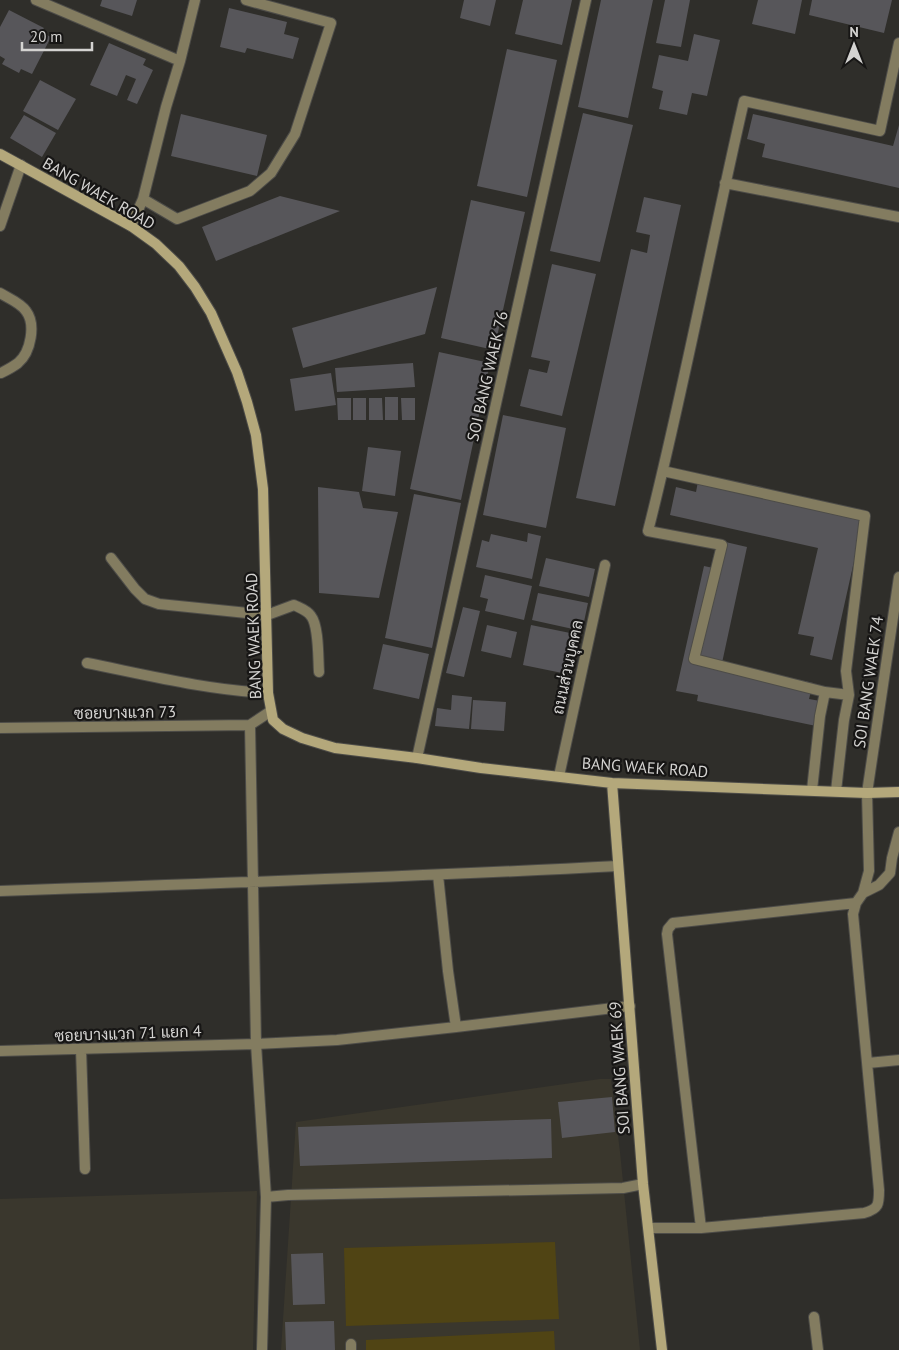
<svg xmlns="http://www.w3.org/2000/svg" width="899" height="1350" font-family="'PT Sans',Sarabun,sans-serif">
<style>
.built{fill:#3a372d}
.green{fill:#504414}
.building{fill:#57565a}
.lines{fill:none;stroke-linecap:round;stroke-linejoin:round}
.lane-casing{stroke:#4d4c48;stroke-width:12}
.street-casing{stroke:#4d4c48;stroke-width:12}
.secondary-casing{stroke:#4d4c48;stroke-width:12}
.lane{stroke:#837c60;stroke-width:10}
.street{stroke:#837c60;stroke-width:10}
.secondary{stroke:#b4a87b;stroke-width:10}
.labels{text-anchor:middle;stroke-width:4.5;stroke-linejoin:round;paint-order:stroke}
.street-label{font-size:16px;fill:#d4d3d1;stroke:#171615}
</style>
<rect width="100%" height="100%" fill="#2f2e2a"/>
<path class="built" d="M600 1079H611L620 1152 640 1350H281L296 1122Z
M257 1191 253 1350H0V1199Z"/>
<path class="green" d="M555 1242 559 1319 346 1326 344 1248Z
M554 1331 555 1350H366V1340Z"/>
<path class="building" d="M102 0H137L132 16 100 6Z
M464 0H496L490 26 460 18Z
M523 0H572L562 45 515 34Z
M601 0H653L628 118 578 107Z
M665 0H690L681 47 656 43Z
M758 0H802L795 34 752 24Z
M812 0H892L884 33 809 15Z
M229 8 287 22 284 34 299 38 293 59 247 48 245 53 220 47Z
M9 10 44 28 41 32 51 37 32 74 21 69 19 73 2 64 5 59 0 56V27Z
M694 34 720 40 707 96 692 93 687 115 659 109 663 91 652 88 659 55 688 61Z
M109 43 146 59 143 65 153 70 137 104 127 100 136 79 126 75 117 96 90 85Z
M507 49 557 60 527 197 477 186Z
M40 80 76 99 58 130 23 111Z
M583 113 633 125 600 262 550 251Z
M181 114 267 135 257 176 171 156Z
M753 114 893 146 899 125V188L762 157 765 144 747 139Z
M24 115 56 133 42 157 10 138Z
M280 196 340 211 216 261 202 227Z
M644 197 681 205 615 506 576 498 631 249 647 253 650 235 636 232Z
M471 200 525 212 494 350 441 338Z
M552 264 596 274 562 416 520 406 529 369 547 373 550 361 531 357Z
M437 287 425 334 303 368 292 328Z
M439 352 490 363 461 500 410 489Z
M413 363 415 387 337 392 335 368Z
M331 373 336 405 295 411 290 379Z
M385 397H398V420H385Z
M337 398H351V420H338Z
M353 398H366V420H353Z
M369 398H382L383 420H369Z
M401 398H415V420H402Z
M503 415 566 428 546 528 483 515Z
M368 447 401 451 395 496 362 491Z
M699 476 865 512 832 660 810 655 814 637 798 634 818 548 670 515 676 487 696 492Z
M318 487 359 492 363 508 398 512 379 598 319 593Z
M414 494 461 503 432 648 385 638Z
M528 533 541 536 532 579 476 567 482 540 489 542 491 534 527 542Z
M717 540 747 547 722 663 813 683 809 699 826 702 821 727 697 701 698 695 676 691 704 566 718 569Z
M546 558 595 569 589 597 539 586Z
M485 575 532 586 524 620 485 611 488 599 480 597Z
M538 593 588 603 582 631 532 620Z
M463 607 480 611 464 677 446 673Z
M487 625 517 632 511 658 481 651Z
M531 625 580 635 572 675 523 665Z
M383 644 429 654 419 699 373 689Z
M452 695 472 697 469 729 435 726 437 708 451 710Z
M473 700 506 702 504 731 471 729Z
M612 1097 615 1132 562 1138 558 1102Z
M551 1119 552 1158 300 1166 298 1127Z
M323 1253 325 1304 293 1305 291 1254Z
M334 1321 335 1350H286L285 1322Z"/>
<g class="lines">
<g class="lane-casing">
<path id="lane" d="M0 226 21 165
M0 293C8 298 21 303 26 311 36 324 31 352 18 363 13 367 7 370 1 373
M267 615 294 605C300 608 307 610 311 616 319 626 318 658 319 672
M863 893 879 885 890 873 892 858 899 832
M868 1063 899 1060
M266 1197 288 1195 623 1188 643 1184
M649 1228H701L864 1213C879 1209 879 1204 879 1190L853 914 856 903 863 893 869 871 867 793 899 577
M701 1228 667 934 668 929 673 923 856 903
M351 1344V1350"/>
</g>
<g class="street-casing">
<path id="street" d="M36 0 180 61
M725 183 899 217
M143 199 177 219 250 191 271 173 295 134 331 23 246 0
M131 226 143 199 166 107 180 61 195 0
M663 471 865 516 846 671 849 695 844 720 836 791
M111 558 135 589 145 599 159 604 267 615
M87 663C147 675 207 690 268 693
M849 695 825 692 694 659 722 545 648 531C684 389 711 244 744 101L880 131 899 43
M0 728 250 725
M417 758 586 0
M559 776 605 565
M812 790 820 716 825 692
M438 875 448 971 456 1027
M0 891C206 884 412 877 618 866
M81 1049 85 1169
M0 1051 256 1044 337 1040 456 1027 630 1006
M814 1317 818 1350
M262 1350 266 1197 256 1044 250 725 271 711"/>
</g>
<g class="secondary-casing">
<path id="secondary" d="M0 154 131 226 156 244 179 266 195 287 211 313 237 372 247 402 256 435 263 489 268 693 273 720 283 729 302 738 335 748 417 758 481 768 612 783 867 793 899 792
M612 783 643 1184 662 1350"/>
</g>
<use href="#lane" class="lane"/>
<use href="#street" class="street"/>
<use href="#secondary" class="secondary"/>
</g>
<g class="labels">
<g class="street-label">
<text transform="translate(99 193) rotate(30)" y="6">BANG WAEK ROAD</text>
<text transform="translate(487 376) rotate(-77)" y="6">SOI BANG WAEK 76</text>
<text transform="translate(253 636) rotate(-92)" y="6">BANG WAEK ROAD</text>
<text transform="translate(567 667) rotate(-78)" y="6">ถนนส่วนบุคคล</text>
<text transform="translate(868 682) rotate(-82)" y="6">SOI BANG WAEK 74</text>
<text transform="translate(125 712) rotate(-1)" y="6">ซอยบางแวก 73</text>
<text transform="translate(645 767) rotate(4)" y="6">BANG WAEK ROAD</text>
<text transform="translate(128 1033) rotate(-2)" y="6">ซอยบางแวก 71 แยก 4</text>
<text transform="translate(619 1068) rotate(-94)" y="6">SOI BANG WAEK 69</text>
</g>
</g>
<g transform="translate(854 45)" stroke="#171615" stroke-width="4" paint-order="stroke">
<path d="M0-4L9 19L0 12L-9 19Z" fill="#d4d3d1"/>
<text y="-8" font-size="14" font-weight="bold" text-anchor="middle" fill="#d4d3d1">N</text>
</g>
<path d="M22 42v8h70v-8" fill="none" stroke="#d4d3d1" stroke-width="2.5"/>
<text x="30" y="42" font-size="15" fill="#d4d3d1" stroke="#171615" stroke-width="4" paint-order="stroke">20 m</text>
</svg>
